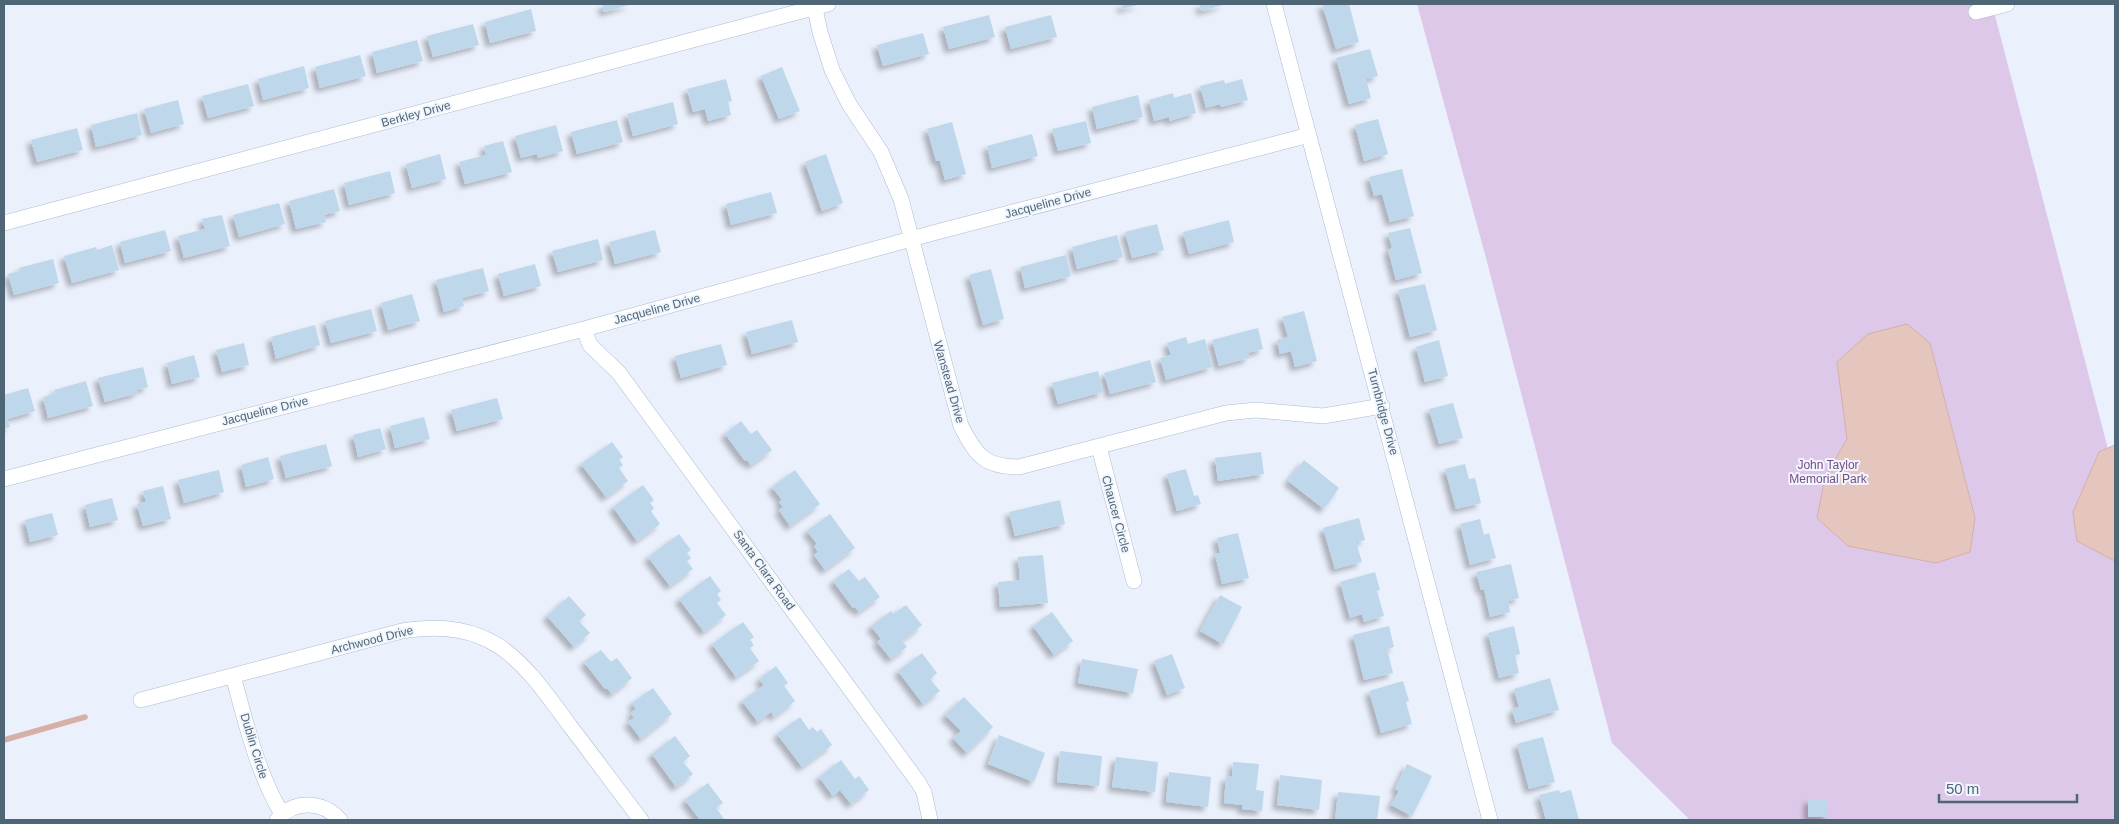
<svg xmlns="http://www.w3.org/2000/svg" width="2119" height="824" font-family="Arial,sans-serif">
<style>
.green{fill:#ddc8e9}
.water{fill:#e5c6bf;stroke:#d6afa5}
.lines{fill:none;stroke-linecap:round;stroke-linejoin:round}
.stream{stroke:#d6afa5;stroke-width:5.5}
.building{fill:#bed7eb;filter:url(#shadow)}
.street-casing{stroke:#adbccb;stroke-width:16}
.street{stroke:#fff;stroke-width:15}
.labels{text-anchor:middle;stroke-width:4;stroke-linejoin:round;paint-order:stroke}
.street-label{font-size:12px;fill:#4e6675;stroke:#f0f5fe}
.park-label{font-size:12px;fill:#774c86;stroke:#f0f5fe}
</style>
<defs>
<filter id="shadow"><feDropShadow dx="-4.5" dy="4.5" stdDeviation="2.5" flood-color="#0004"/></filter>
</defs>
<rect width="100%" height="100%" fill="#eaf0fc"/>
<path class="green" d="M1417 4H1992L2115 476V820H1690L1612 743 1486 258Z"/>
<path class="water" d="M1907 324 1930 343 1975 518 1970 552 1936 563 1848 546 1817 518 1825 477 1847 439 1837 362 1868 334Z
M2115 445V561L2077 541 2073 512 2099 452Z"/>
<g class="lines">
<path class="stream" d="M4 740 85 717"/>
</g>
<path class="building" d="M602 4H632L604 12Z
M1121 4H1141L1122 9Z
M1199 4H1226L1202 11Z
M1322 4H1349L1359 42 1336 49Z
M531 9 536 31 490 43 485 22Z
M989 15 995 37 949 49 943 27Z
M1051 15 1057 37 1011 49 1005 27Z
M473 24 479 45 433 57 427 36Z
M923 33 929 54 883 66 877 45Z
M417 40 423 61 377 73 372 52Z
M1370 49 1378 76 1366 79 1371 98 1349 104 1336 58Z
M360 55 366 76 320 88 315 67Z
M304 66 309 88 263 100 258 79Z
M782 67 800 111 779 119 761 76Z
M726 79 732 101 728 102 731 115 708 121 705 109 693 112 687 89Z
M1242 79 1248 100 1221 107 1220 104 1206 108 1200 86 1224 80 1225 84Z
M248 84 254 106 208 118 202 96Z
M1173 93 1174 98 1191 93 1196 113 1169 121V117L1154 121 1149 100Z
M1138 95 1143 117 1097 129 1092 107Z
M178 100 184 124 151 133 144 109Z
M673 102 678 124 633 136 627 114Z
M137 113 142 135 96 147 91 125Z
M1378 119 1388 154 1364 161 1355 125Z
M617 120 623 142 577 154 571 132Z
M1086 121 1091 143 1058 151 1052 129Z
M952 122 966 174 945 180 940 161H936L927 129Z
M556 125 563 151 538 158 537 154 521 158 515 136Z
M77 128 83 150 37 162 31 140Z
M1032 134 1038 156 992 168 987 146Z
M503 141 512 172 465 184 459 162 486 155 484 146Z
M440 154 446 179 412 188 406 164Z
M826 154 843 203 822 211 805 162Z
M1402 169 1414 216 1390 222 1382 194 1374 196 1369 177Z
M390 171 395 193 349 205 344 183Z
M334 189 340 211 324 215 326 222 296 229 289 201Z
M771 192 777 213 731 225 726 204Z
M279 203 285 224 239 237 233 215Z
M222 215 230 246 184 258 178 236 205 229 202 219Z
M1229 220 1234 242 1189 254 1183 232Z
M1157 224 1164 250 1132 258 1125 232Z
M1410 228 1422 273 1396 280 1388 250 1392 248 1388 233Z
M165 230 171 251 125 263 120 242Z
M655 230 661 252 615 264 609 242Z
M1117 235 1123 257 1077 269 1072 247Z
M598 239 603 260 558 272 552 251Z
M112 245 119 270 72 283 64 256 96 247 97 250Z
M1066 255 1071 276 1025 288 1020 267Z
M53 259 59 283 14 295 8 274 20 271 19 268Z
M535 264 541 286 504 296 498 274Z
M483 268 489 291 462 298 464 306 444 312 436 280Z
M991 269 1004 319 983 325 969 275Z
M1425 284 1437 330 1410 337 1398 290Z
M412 294 420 321 388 330 381 303Z
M371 309 377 331 331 343 325 321Z
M1304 311 1317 361 1295 367 1291 351 1280 354 1277 340 1288 337 1282 317Z
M792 320 798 342 752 354 746 332Z
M315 325 320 345 276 359 271 337Z
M1258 328 1263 349 1248 353 1249 358 1219 366 1212 340Z
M1186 337 1188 344 1205 339 1212 367 1166 380 1160 358 1171 355 1167 343Z
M1439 340 1448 376 1425 382 1416 347Z
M244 343 249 365 222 372 216 350Z
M721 344 727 365 681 378 675 356Z
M194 355 200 377 172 384 167 363Z
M1150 360 1156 382 1110 394 1104 373Z
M143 367 148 387 137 390 138 393 105 402 98 378Z
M1098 371 1103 392 1058 404 1052 383Z
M86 381 93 406 48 418 43 397 55 394 54 390Z
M28 388 35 411 7 419 10 427 4 428V395Z
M497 398 503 419 457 431 451 410Z
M1453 403 1463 438 1439 444 1429 409Z
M424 417 430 439 395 448 390 426Z
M741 421 751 434 757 430 772 450 751 465 747 460 745 461 725 434Z
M380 428 386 449 358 457 353 435Z
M612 442 623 457 619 460 623 465 619 468 628 481 606 497 581 464Z
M326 444 332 466 286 478 280 456Z
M1261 452 1264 474 1218 481 1215 458Z
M268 457 274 479 246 487 241 465Z
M1304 460 1339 488 1324 509 1288 481Z
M1465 464 1469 479 1475 478 1481 503 1456 509 1445 469Z
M1186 469 1194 496 1198 495 1201 504 1177 511 1167 474Z
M219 470 224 492 184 503 178 480Z
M795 470 820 504 790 526 779 510 783 507 779 502 782 500 772 487Z
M643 485 654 500 650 503 654 508 651 511 660 524 637 541 613 507Z
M163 486 171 519 143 526 137 504 146 502 143 491Z
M112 498 118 520 90 527 85 505Z
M1060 500 1065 524 1015 536 1009 512Z
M52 513 58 535 30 542 25 520Z
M830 514 855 548 825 570 814 555 818 552 814 546 817 544 807 531Z
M1359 518 1365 540 1356 542 1362 562 1335 569 1323 528Z
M1480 519 1484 535 1489 533 1496 558 1470 565 1460 524Z
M1238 533 1249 578 1222 584 1215 554 1220 553 1217 538Z
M679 534 691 550 687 553 691 558 687 561 693 569 670 586 648 557Z
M1043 555 1048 603 1000 607 998 582 1020 580 1018 557Z
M1511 564 1519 598 1508 601 1510 612 1490 617 1484 589 1481 590 1476 572Z
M849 569 859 581 865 577 880 597 859 612 855 607 853 608 833 581Z
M1375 572 1380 590 1377 591 1384 616 1364 622 1362 614 1350 618 1340 582Z
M710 576 721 591 717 594 721 600 717 603 726 615 704 632 679 599Z
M1220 595 1242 607 1223 644 1200 631Z
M569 596 586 615 579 621 590 633 574 647 547 616Z
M906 605 922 625 902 641 907 647 891 659 877 642 881 639 871 626 891 611 893 614Z
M1052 612 1073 641 1054 655 1033 626Z
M743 622 754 637 750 640 754 645 750 648 759 661 736 677 712 644Z
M1389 626 1394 647 1387 649 1393 673 1364 680 1353 635Z
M1514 626 1520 654 1515 655 1519 673 1499 678 1488 633Z
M601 650 611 662 617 658 632 678 612 694 607 688 605 689 584 662Z
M922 653 937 673 930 679 940 691 923 704 898 671Z
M1172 654 1185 688 1167 695 1154 661Z
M1082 659 1138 669 1133 693 1078 683Z
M776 666 788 683 784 686 795 701 774 717 771 712 758 722 742 701 764 685 759 679Z
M1550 678 1559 710 1516 723 1512 709 1519 707 1514 689Z
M1403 681 1409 701 1406 702 1412 724 1381 733 1369 691Z
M653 688 672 714 641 739 628 722 634 718 631 713 636 709 632 703Z
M964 697 993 727 967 753 953 738 961 731 945 715Z
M800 717 809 730 813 727 817 732 821 729 832 745 802 767 777 734Z
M999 735 1045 753 1034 782 988 764Z
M675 736 690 756 683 762 693 774 676 787 652 754Z
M1543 737 1555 782 1529 789 1517 744Z
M1060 751 1102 756 1099 786 1057 782Z
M1116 757 1158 762 1155 792 1112 787Z
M841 760 855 779 859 776 869 790 851 804 840 790 833 796 819 777Z
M1233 762 1259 764 1256 790 1264 791 1262 811 1242 809V805L1224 803 1226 776 1232 777Z
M1407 764 1432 776 1412 816 1391 805 1399 791 1395 789Z
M1169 772 1211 777 1208 807 1166 802Z
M1280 775 1322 780 1319 810 1277 805Z
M708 783 723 803 716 808 725 820H700L685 800Z
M1559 790 1560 793 1571 790 1579 820H1546L1539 795Z
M1338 792 1380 796 1377 820H1335Z
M1808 799H1827L1828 817H1808Z"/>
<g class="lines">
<g class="street-casing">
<path id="street" d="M814 4 820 32 832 70 849 104 881 152 901 199 961 426C976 455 984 467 1019 467L1226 413 1256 410 1323 416 1382 406
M1274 4 1490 820
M1976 12 2007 4
M4 223 828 4
M584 329 590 345 619 373 918 782 924 792 930 820
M1099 447 1134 581
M4 479 584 329 933 233 1309 135
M233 676C246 723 257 772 282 814
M141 700 402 631C493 617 521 659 570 726 594 757 617 789 641 820
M277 820C294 799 323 801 340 820"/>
</g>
<use href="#street" class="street"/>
</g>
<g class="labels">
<g class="street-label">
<text transform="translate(416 114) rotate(-15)" y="4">Berkley Drive</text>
<text transform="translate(1048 203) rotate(-15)" y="4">Jacqueline Drive</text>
<text transform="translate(657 309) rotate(-15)" y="4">Jacqueline Drive</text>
<text transform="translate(949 382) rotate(74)" y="4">Wanstead Drive</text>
<text transform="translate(265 411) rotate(-14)" y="4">Jacqueline Drive</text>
<text transform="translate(1383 412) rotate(75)" y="4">Turnbridge Drive</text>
<text transform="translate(1116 514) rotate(75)" y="4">Chaucer Circle</text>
<text transform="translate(764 570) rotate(54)" y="4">Santa Clara Road</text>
<text transform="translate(372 640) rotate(-14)" y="4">Archwood Drive</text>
<text transform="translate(254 746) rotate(73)" y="4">Dublin Circle</text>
</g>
<g class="park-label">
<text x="1828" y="469">John Taylor<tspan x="1828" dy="14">Memorial Park</tspan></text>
</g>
</g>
<rect width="2119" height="824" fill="none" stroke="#4e6675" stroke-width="10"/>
<path d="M1939 794v8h138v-8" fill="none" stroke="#4e6675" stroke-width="2.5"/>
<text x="1946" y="794" font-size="15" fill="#4e6675" stroke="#f0f5fe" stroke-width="4" paint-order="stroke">50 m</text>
</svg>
